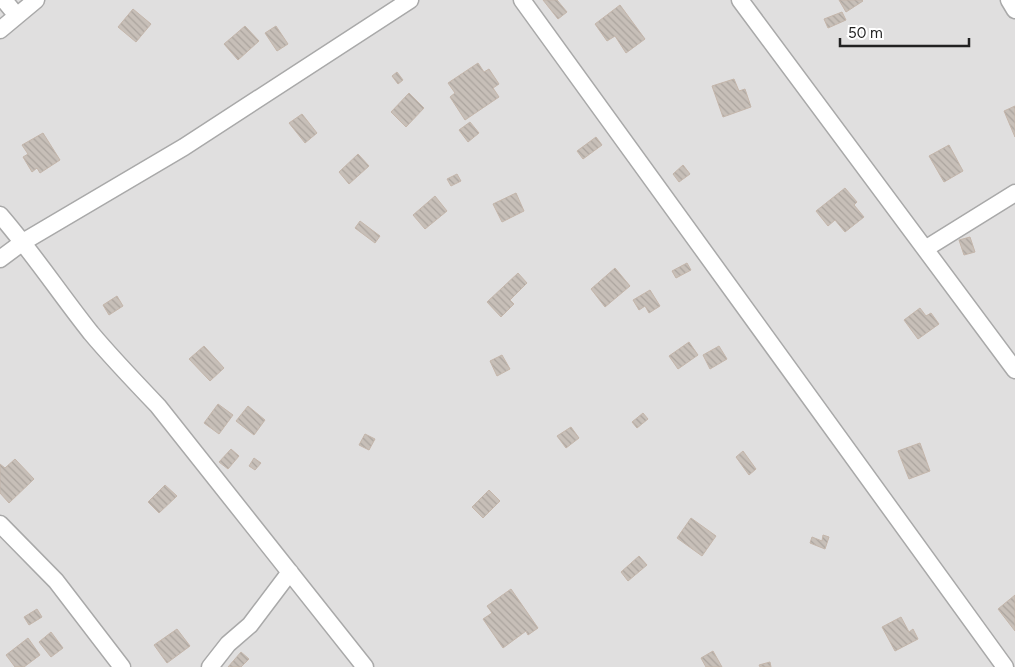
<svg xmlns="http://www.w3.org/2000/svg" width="1015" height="667" font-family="Figtree,sans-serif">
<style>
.residential{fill:#e0dfdf}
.building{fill:url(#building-back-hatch);stroke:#c4b6ab}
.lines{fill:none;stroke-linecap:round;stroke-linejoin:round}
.minor-casing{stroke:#a9a9a9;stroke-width:19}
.minor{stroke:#fff;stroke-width:16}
</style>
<defs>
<pattern id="building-back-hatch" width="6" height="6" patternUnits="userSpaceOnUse" patternTransform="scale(1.25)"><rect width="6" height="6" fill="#c7bfb8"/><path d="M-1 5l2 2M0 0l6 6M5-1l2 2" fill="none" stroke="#aba49e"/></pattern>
</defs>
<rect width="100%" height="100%" fill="#f2efe9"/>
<path class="residential" d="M0 0H1015V667H0Z"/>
<path class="building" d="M543 0H557L567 12 558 19Z
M839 0H862L863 1 846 12Z
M620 5 645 39 626 53 615 36 607 41 595 24Z
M133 9 151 24 136 42 118 27Z
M842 12 846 20 828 28 824 19Z
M245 26 259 41 238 60 224 44Z
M276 26 288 44 277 51 265 33Z
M478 63 484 72 489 69 499 84 493 88 499 97 465 120 450 97 455 93 448 83Z
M397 72 403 80 398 84 392 76Z
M734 79 739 91 745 89 751 107 723 117 712 86Z
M409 93 424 108 406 127 391 112Z
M1015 106V137L1004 111Z
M302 114 317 133 305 143 289 123Z
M470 122 479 133 468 142 459 130Z
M43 133 60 160 40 173 37 168 32 172 23 157 28 154 22 145Z
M596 137 602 145 583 159 577 151Z
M949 145 963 171 944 182 929 156Z
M358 154 369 166 349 184 339 172Z
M683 165 690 174 679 182 673 174Z
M457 174 461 181 451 186 447 179Z
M845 188 857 202 854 205 864 217 845 232 835 220 828 226 816 211Z
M516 193 524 211 502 222 493 204Z
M435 196 447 211 425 229 413 215Z
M360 221 380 236 375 243 355 228Z
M970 237 975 252 964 255 959 240Z
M687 263 691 270 676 278 672 271Z
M615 268 630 286 605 307 591 289Z
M518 273 527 283 510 300 514 304 501 317 487 302Z
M650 290 660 306 649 313 645 306 639 310 633 300Z
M117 296 123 306 109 315 103 305Z
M920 308 926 316 931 313 939 324 918 339 904 320Z
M689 342 698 355 678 369 669 356Z
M204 346 224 368 210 381 189 359Z
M719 346 727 359 710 369 703 355Z
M502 355 510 369 497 376 490 361Z
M218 404 233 415 219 434 204 423Z
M248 406 265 420 254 435 236 421Z
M643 413 648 419 637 428 632 422Z
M571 427 579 438 566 448 557 436Z
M365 434 375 439 369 450 359 445Z
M920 443 930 471 909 479 898 451Z
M231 449 239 456 228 469 219 462Z
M743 451 756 469 749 475 736 457Z
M254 458 261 463 255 470 249 466Z
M15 459 34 479 9 503 0 493V464L5 468Z
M165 485 177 496 159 513 148 502Z
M489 490 500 501 483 518 472 507Z
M691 518 716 536 702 556 677 538Z
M823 535 829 537 825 549 810 543 812 537 822 541Z
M639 556 647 565 628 581 621 572Z
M511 589 538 628 528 635 526 631 503 648 483 619 492 613 487 606Z
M1015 595V631L998 609Z
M37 609 42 617 29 625 24 617Z
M901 617 909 632 913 629 918 639 895 651 882 627Z
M177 629 190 646 167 663 154 645Z
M51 632 63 648 51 657 39 642Z
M28 638 40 655 24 667H15L6 655Z
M713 651 722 667H706L701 658Z
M241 652 249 659 241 667H228Z
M770 662 771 667H760L759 665Z"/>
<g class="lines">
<g class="minor-casing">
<path id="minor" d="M4 0 17 16
M522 0 1005 667
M740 0 1015 370
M1009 0 1015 10
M0 30 36 0
M0 215C33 253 60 294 91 333 112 358 135 382 158 406L365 667
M925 249 1015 193
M0 259 23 242 184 147 410 0
M0 524 56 581 122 667
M210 667 228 644 250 625 290 572"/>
</g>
<use href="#minor" class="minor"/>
</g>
<path d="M840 38v8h129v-8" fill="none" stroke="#222222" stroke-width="2.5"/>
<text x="848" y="38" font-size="15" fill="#222222" stroke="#ffffff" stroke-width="4" paint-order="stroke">50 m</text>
</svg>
